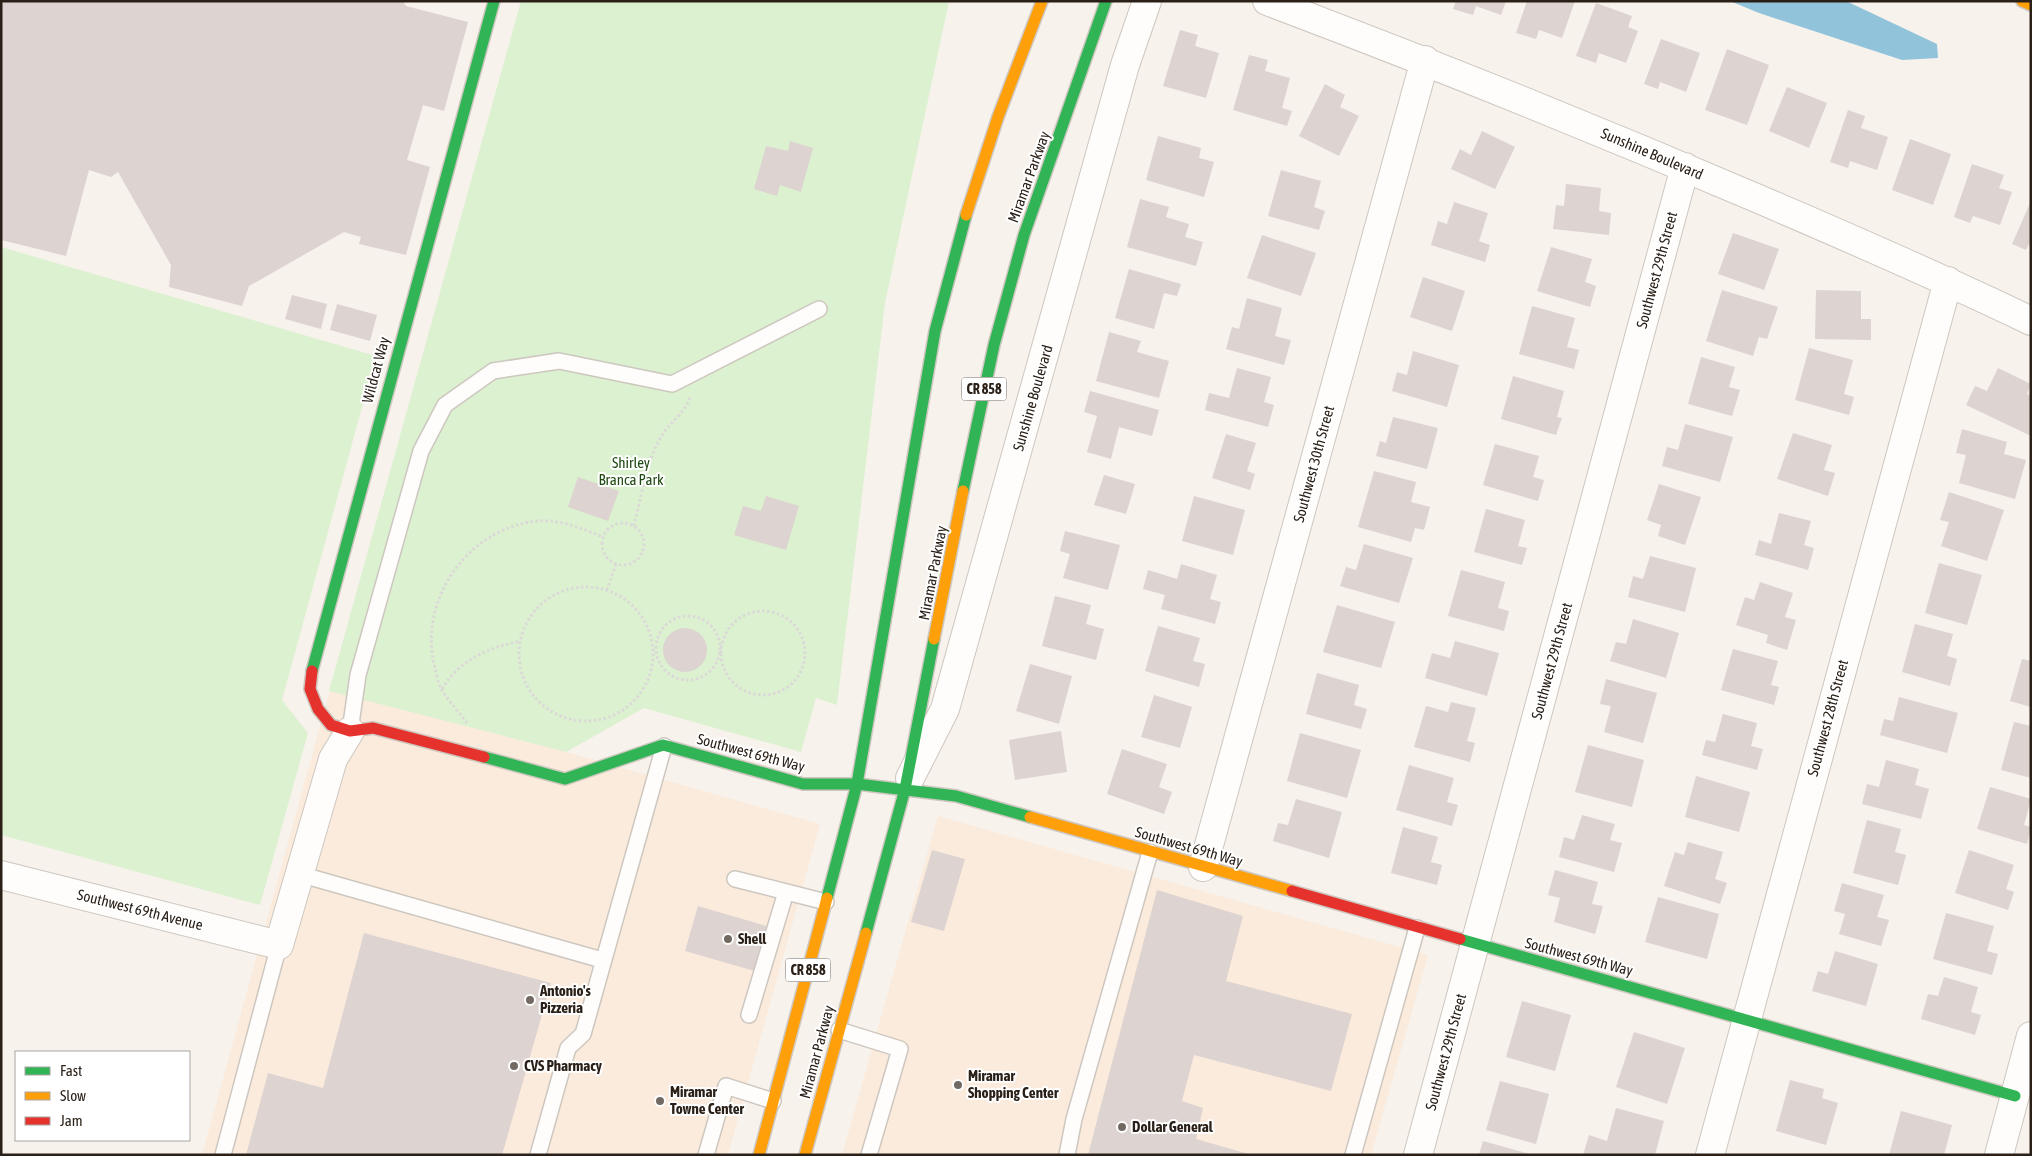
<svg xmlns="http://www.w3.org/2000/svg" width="2032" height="1156" font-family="'Asap Condensed',sans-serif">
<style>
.built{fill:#fbebdc}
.green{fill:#dcf1d0}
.water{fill:#91c3da}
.building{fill:#ddd3d0}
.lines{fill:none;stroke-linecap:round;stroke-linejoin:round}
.lane-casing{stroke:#cdc7bf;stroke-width:18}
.street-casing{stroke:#cdc7bf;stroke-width:30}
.fast-casing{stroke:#cdc7bf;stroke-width:14}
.slow-casing{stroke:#cdc7bf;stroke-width:14}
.jam-casing{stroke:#cdc7bf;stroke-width:14}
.path{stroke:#dbd9d8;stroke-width:3;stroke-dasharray:2.5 2.5;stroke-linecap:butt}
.lane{stroke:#fefdfc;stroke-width:15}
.street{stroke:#fefdfc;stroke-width:28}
.fast{stroke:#30b455;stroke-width:11}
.slow{stroke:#ff9f0a;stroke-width:11}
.jam{stroke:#e5322d;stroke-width:11}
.poi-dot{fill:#726a62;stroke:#fff;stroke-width:2}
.labels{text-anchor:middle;stroke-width:4;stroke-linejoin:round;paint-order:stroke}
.shield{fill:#fff;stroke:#6a635d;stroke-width:1}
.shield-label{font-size:14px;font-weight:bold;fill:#2a2018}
.street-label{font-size:15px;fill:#2a2018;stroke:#fff}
.park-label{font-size:15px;fill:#1f4912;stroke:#fff}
.poi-label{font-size:15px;font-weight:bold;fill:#2a2018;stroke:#fff;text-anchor:start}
</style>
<rect width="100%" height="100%" fill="#f7f2ec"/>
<path class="built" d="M330 690 566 752 820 824 728 1155H202Z
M938 816 1428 955 1371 1155H842Z"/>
<path class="green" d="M521 1H949L885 303 837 705 816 698 801 752 644 708 566 752 329 691Z
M1 247 376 356 282 700 308 733 260 905 1 835Z"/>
<path class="water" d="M1730 1H1846L1937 44 1938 58 1902 60 1759 13Z"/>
<path class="building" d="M1 1H403L406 6 468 22 444 111 423 105 407 160 430 167 406 255 359 244 361 237 344 232 249 286 242 306 169 287 171 265 118 172 111 177 89 170 66 256 1 240Z
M1456 1H1506L1501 15 1476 6 1473 15 1453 9Z
M1527 1H1575L1562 38 1539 30 1536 39 1516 33Z
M1596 3 1632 16 1628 27 1638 31 1626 63 1599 53 1596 63 1576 56Z
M1180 30 1198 35 1195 46 1219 53 1206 98 1163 86Z
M1661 39 1700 53 1686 92 1660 82 1658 89 1644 84Z
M1727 49 1769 65 1747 125 1705 110Z
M1249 55 1268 60 1265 71 1290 78 1282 108 1292 111 1287 126 1233 110Z
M1325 84 1345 95 1340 107 1359 116 1339 156 1299 136Z
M1787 87 1827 103 1809 148 1769 131Z
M1848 110 1865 116 1861 128 1888 137 1877 170 1850 161 1848 168 1830 162Z
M1482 131 1515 147 1495 189 1451 169 1460 149 1471 155Z
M1158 136 1201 148 1199 158 1214 162 1204 197 1146 180Z
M1910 139 1951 154 1933 205 1892 190Z
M790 141 813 148 801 192 780 185 777 196 754 189 766 146 788 151Z
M1972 164 2004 175 1999 188 2012 192 2000 225 1973 216 1970 223 1954 217Z
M1281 170 1321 181 1314 207 1325 211 1319 230 1268 216Z
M1566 184 1601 188 1599 211 1611 213 1609 235 1553 229 1556 205 1564 206Z
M1140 199 1169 207 1166 217 1189 224 1185 237 1203 242 1196 266 1127 247Z
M2031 201V245L2029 244 2026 250 2012 244Z
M1454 202 1488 213 1479 241 1490 245 1485 262 1431 245 1438 221 1447 224Z
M1733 233 1779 249 1764 290 1718 274Z
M1262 235 1316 253 1301 296 1247 278Z
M1551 247 1592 259 1585 282 1596 286 1590 307 1537 291Z
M1129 269 1181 284 1177 296 1164 293 1154 329 1115 318Z
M1423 277 1465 291 1452 331 1410 317Z
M1722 290 1778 307 1767 339 1759 337 1753 356 1706 341Z
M1816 290 1861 291V319H1871V340L1815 339Z
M292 295 327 304 321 329 285 319Z
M1247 298 1282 308 1275 336 1291 340 1284 365 1226 349 1232 327 1239 329Z
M337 304 377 315 370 341 330 330Z
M1532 306 1575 318 1567 347 1579 350 1574 369 1519 354Z
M1109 332 1141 341 1137 352 1169 361 1159 398 1096 381Z
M1809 348 1853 360 1844 394 1854 397 1849 415 1795 400Z
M1413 351 1459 365 1447 407 1392 391 1397 372 1407 375Z
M1701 357 1735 367 1729 387 1740 390 1732 416 1688 404Z
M1237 368 1271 377 1264 402 1274 405 1268 427 1205 410 1209 393 1229 398Z
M1998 368 2031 384 2027 394 2031 396V436L1966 405 1975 386 1987 391Z
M1513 376 1564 391 1557 417 1562 418 1556 435 1501 419Z
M1090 391 1159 410 1152 436 1119 427 1111 459 1087 452 1097 416 1084 412Z
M1393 417 1438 428 1427 469 1376 456 1380 441 1386 443Z
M1685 424 1733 437 1720 482 1662 466 1667 447 1678 450Z
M1962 429 2007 442 2004 454 2026 460 2015 499 1959 483 1966 455 1956 453Z
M1793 433 1832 445 1824 470 1835 473 1828 496 1777 479Z
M1226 434 1256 443 1247 471 1255 474 1250 490 1212 478Z
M1495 444 1539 456 1533 477 1544 480 1538 501 1483 485Z
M1374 471 1416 482 1411 502 1430 507 1424 530 1415 528 1411 542 1358 527Z
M1104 475 1135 484 1126 514 1094 505Z
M578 477 619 491 608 521 568 507Z
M1659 484 1701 497 1685 545 1658 536 1661 525 1647 520Z
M1949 492 2004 510 1987 561 1941 546 1949 522 1940 520Z
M766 496 799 506 786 550 734 535 743 506 761 511Z
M1194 496 1245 510 1233 555 1182 541Z
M1486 509 1525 520 1518 546 1527 548 1522 565 1474 552Z
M1779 513 1811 521 1804 545 1814 548 1808 570 1755 555 1759 540 1771 544Z
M1065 531 1120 545 1108 590 1063 578 1070 554 1060 551Z
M1364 544 1413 558 1399 603 1340 586 1346 567 1356 570Z
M1650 556 1696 568 1685 612 1628 597 1633 576 1643 579Z
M1939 563 1982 575 1967 625 1925 613Z
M1181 564 1217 575 1210 599 1221 602 1215 624 1161 609 1165 595 1143 589 1148 570 1177 579Z
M1461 570 1505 582 1498 608 1509 611 1504 631 1448 616Z
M1760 582 1793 593 1785 617 1796 620 1787 650 1766 643 1768 635 1736 625 1745 597 1754 600Z
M1055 596 1091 605 1086 624 1104 629 1096 660 1042 646Z
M1337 605 1395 622 1381 668 1323 652Z
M1633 619 1679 633 1666 678 1610 661 1616 642 1626 644Z
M1915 624 1953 634 1947 656 1957 659 1950 686 1902 672Z
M1158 626 1200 638 1193 661 1205 664 1199 687 1145 671Z
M663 650a22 22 0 1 1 44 0a22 22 0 1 1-44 0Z
M1455 641 1499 653 1487 696 1425 678 1432 653 1450 658Z
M1733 649 1778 661 1771 685 1779 687 1774 705 1721 690Z
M2022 659 2031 661V707L2010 701Z
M1030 664 1072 676 1059 724 1016 711Z
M1317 673 1359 685 1354 705 1367 709 1361 729 1306 714Z
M1606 679 1657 693 1643 743 1604 732 1611 706 1600 704Z
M1154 695 1192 707 1180 748 1141 737Z
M1899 697 1958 713 1947 753 1880 735 1884 719 1893 721Z
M1451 702 1476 708 1467 741 1475 743 1470 762 1414 747 1426 706 1448 712Z
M1723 714 1757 723 1751 746 1763 749 1757 770 1702 755 1706 740 1715 742Z
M2014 722 2031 726V778L2001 770Z
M1061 731 1067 772 1015 780 1009 740Z
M1300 733 1361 750 1347 798 1287 781Z
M1588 745 1644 760 1632 807 1575 792Z
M1122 749 1167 764 1159 787 1172 792 1164 814 1107 794Z
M1886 760 1919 769 1915 785 1929 789 1921 819 1862 804 1867 784 1879 787Z
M1409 765 1454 778 1447 802 1458 805 1452 826 1396 810Z
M1696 776 1750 792 1739 832 1685 817Z
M1990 787 2031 799 2024 825 2031 827 2027 844 1977 829Z
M1296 799 1342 812 1329 858 1273 841 1278 823 1288 825Z
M1582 815 1615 824 1610 840 1622 843 1614 872 1559 857 1564 837 1574 840Z
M1867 820 1901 829 1895 852 1906 855 1898 885 1853 873Z
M1403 827 1438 837 1431 862 1442 865 1437 885 1391 873Z
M1688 842 1723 852 1715 879 1727 883 1720 904 1664 886 1675 852 1684 855Z
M932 850 965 859 944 931 911 922Z
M1969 850 2014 865 2006 889 2014 892 2008 910 1955 893Z
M1555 870 1598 882 1592 904 1603 906 1595 934 1554 922 1560 898 1548 895Z
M1842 883 1884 895 1877 917 1889 920 1881 946 1839 934 1845 914 1834 911Z
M1157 890 1243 916 1226 981 1352 1014 1331 1091 1194 1055 1182 1101 1203 1108 1196 1139 1252 1155H1088Z
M1658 897 1719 914 1707 959 1645 942Z
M698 906 770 927 758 972 685 951Z
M1946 913 1994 926 1987 951 1998 954 1992 975 1933 959Z
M364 933 551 983 502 1155H246L268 1073 323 1088Z
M1835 951 1878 964 1866 1006 1812 991 1818 971 1828 974Z
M1944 977 1978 987 1971 1012 1981 1015 1975 1035 1921 1019 1928 994 1938 996Z
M1522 1001 1571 1015 1555 1071 1506 1057Z
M1634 1032 1685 1048 1667 1104 1616 1087Z
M1790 1080 1824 1089 1822 1098 1838 1103 1826 1145 1776 1131Z
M1500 1081 1549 1094 1536 1144 1486 1130Z
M1616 1108 1664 1121 1655 1155H1583L1589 1135 1607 1141Z
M1901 1111 1952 1125 1944 1155H1889Z
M1483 1141 1530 1154V1155H1479Z"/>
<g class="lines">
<g class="lane-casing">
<path id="lane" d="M350 731 358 675 421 451 445 405 493 371 559 361 672 384 819 309
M299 874 602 960
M735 879 826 902
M749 1015 786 892
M839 1030 900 1049 869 1155
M223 1155 279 945
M538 1155 568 1048 583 1034 664 746
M706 1155 726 1086 773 1101
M1067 1155 1074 1119 1150 852
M1353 1155 1417 928"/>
</g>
<g class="street-casing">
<path id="street" d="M1267 1C1434 64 1598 130 1761 200 1852 239 1942 278 2031 321
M910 778 945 709 1125 65 1147 1
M1203 867 1425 60
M1 875 279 945 333 759 350 731
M1418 1155 1685 167
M1710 1155 1948 281
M1999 1155 2031 1036"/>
</g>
<g class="fast-casing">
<path id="fast" d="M963 491 994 345 1024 235 1106 1
M312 671 494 1
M484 757 565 779 663 745 803 784H857L956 796 1030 817
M827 898 857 784 935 331 966 215
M866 933 905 789 934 639
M1460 939 2015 1096"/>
</g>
<g class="slow-casing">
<path id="slow" d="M2022 1 2031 5
M966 215 998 117 1042 1
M934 639 963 491
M1030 817 1292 891
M759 1155 827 898
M805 1155 866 933"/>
</g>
<g class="jam-casing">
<path id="jam" d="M312 671 310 689 318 709 331 725 350 731 373 728 484 757
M1292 891 1460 939"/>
</g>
<path class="path" d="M602 544a21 21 0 1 1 42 0a21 21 0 1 1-42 0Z
M634 526C642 496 645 461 663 434 671 421 686 412 690 397
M519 654a67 67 0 1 1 134 0a67 67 0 1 1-134 0Z
M607 590 616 564
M721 653a42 42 0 1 1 84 0a42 42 0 1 1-84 0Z
M656 648a32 32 0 1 1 64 0a32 32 0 1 1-64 0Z
M442 689C459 660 488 648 520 641
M467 723C459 712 446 699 440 686 437 680 436 671 434 664 419 598 469 528 537 521 560 519 583 529 603 537"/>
<use href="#lane" class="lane"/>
<use href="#street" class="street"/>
<use href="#fast" class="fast"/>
<use href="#slow" class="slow"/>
<use href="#jam" class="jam"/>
</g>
<g class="poi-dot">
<circle cx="728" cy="939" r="5"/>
<circle cx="530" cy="1000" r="5"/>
<circle cx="514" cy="1066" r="5"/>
<circle cx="958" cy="1085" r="5"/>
<circle cx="660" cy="1101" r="5"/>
<circle cx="1122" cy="1127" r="5"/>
</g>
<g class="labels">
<g class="shield">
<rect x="961.5" y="377.5" width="45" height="23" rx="4"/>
<rect x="785.5" y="958.5" width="45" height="23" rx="4"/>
</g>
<g class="shield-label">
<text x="984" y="394">CR 858</text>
<text x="808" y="975">CR 858</text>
</g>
<g class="street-label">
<text transform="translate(1652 154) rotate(23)" y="5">Sunshine Boulevard</text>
<text transform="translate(1029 177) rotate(-70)" y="5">Miramar Parkway</text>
<text transform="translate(1657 270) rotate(-75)" y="5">Southwest 29th Street</text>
<text transform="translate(376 370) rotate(-75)" y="5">Wildcat Way</text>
<text transform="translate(1033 398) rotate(-74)" y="5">Sunshine Boulevard</text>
<text transform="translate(1314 464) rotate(-75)" y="5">Southwest 30th Street</text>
<text transform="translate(933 573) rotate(-79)" y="5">Miramar Parkway</text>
<text transform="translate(1552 661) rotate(-75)" y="5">Southwest 29th Street</text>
<text transform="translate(1828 718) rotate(-75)" y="5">Southwest 28th Street</text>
<text transform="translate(751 753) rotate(15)" y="5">Southwest 69th Way</text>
<text transform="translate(1189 847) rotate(16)" y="5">Southwest 69th Way</text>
<text transform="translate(140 910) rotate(14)" y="5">Southwest 69th Avenue</text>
<text transform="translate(1579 957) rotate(15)" y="5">Southwest 69th Way</text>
<text transform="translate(817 1052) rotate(-75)" y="5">Miramar Parkway</text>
<text transform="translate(1446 1052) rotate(-75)" y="5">Southwest 29th Street</text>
</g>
<g class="park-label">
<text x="631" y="468">Shirley<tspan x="631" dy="17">Branca Park</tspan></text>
</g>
<g class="poi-label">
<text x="738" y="944">Shell</text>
<text x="540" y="996">Antonio's<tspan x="540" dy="17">Pizzeria</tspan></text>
<text x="524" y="1071">CVS Pharmacy</text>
<text x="968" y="1081">Miramar<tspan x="968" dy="17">Shopping Center</tspan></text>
<text x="670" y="1097">Miramar<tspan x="670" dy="17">Towne Center</tspan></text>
<text x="1132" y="1132">Dollar General</text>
</g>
</g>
<rect width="2032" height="1156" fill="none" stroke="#2a2018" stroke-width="5"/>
<rect x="15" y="1051" width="175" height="90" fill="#ffffff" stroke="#aaa6a3"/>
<rect x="25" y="1067" width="25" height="8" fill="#30b455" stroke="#aaa6a3"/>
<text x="60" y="1076" font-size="15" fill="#2a2018">Fast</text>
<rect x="25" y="1092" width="25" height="8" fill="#ff9f0a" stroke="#aaa6a3"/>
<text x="60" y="1101" font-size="15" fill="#2a2018">Slow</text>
<rect x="25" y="1117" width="25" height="8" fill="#e5322d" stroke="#aaa6a3"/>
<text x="60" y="1126" font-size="15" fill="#2a2018">Jam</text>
</svg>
